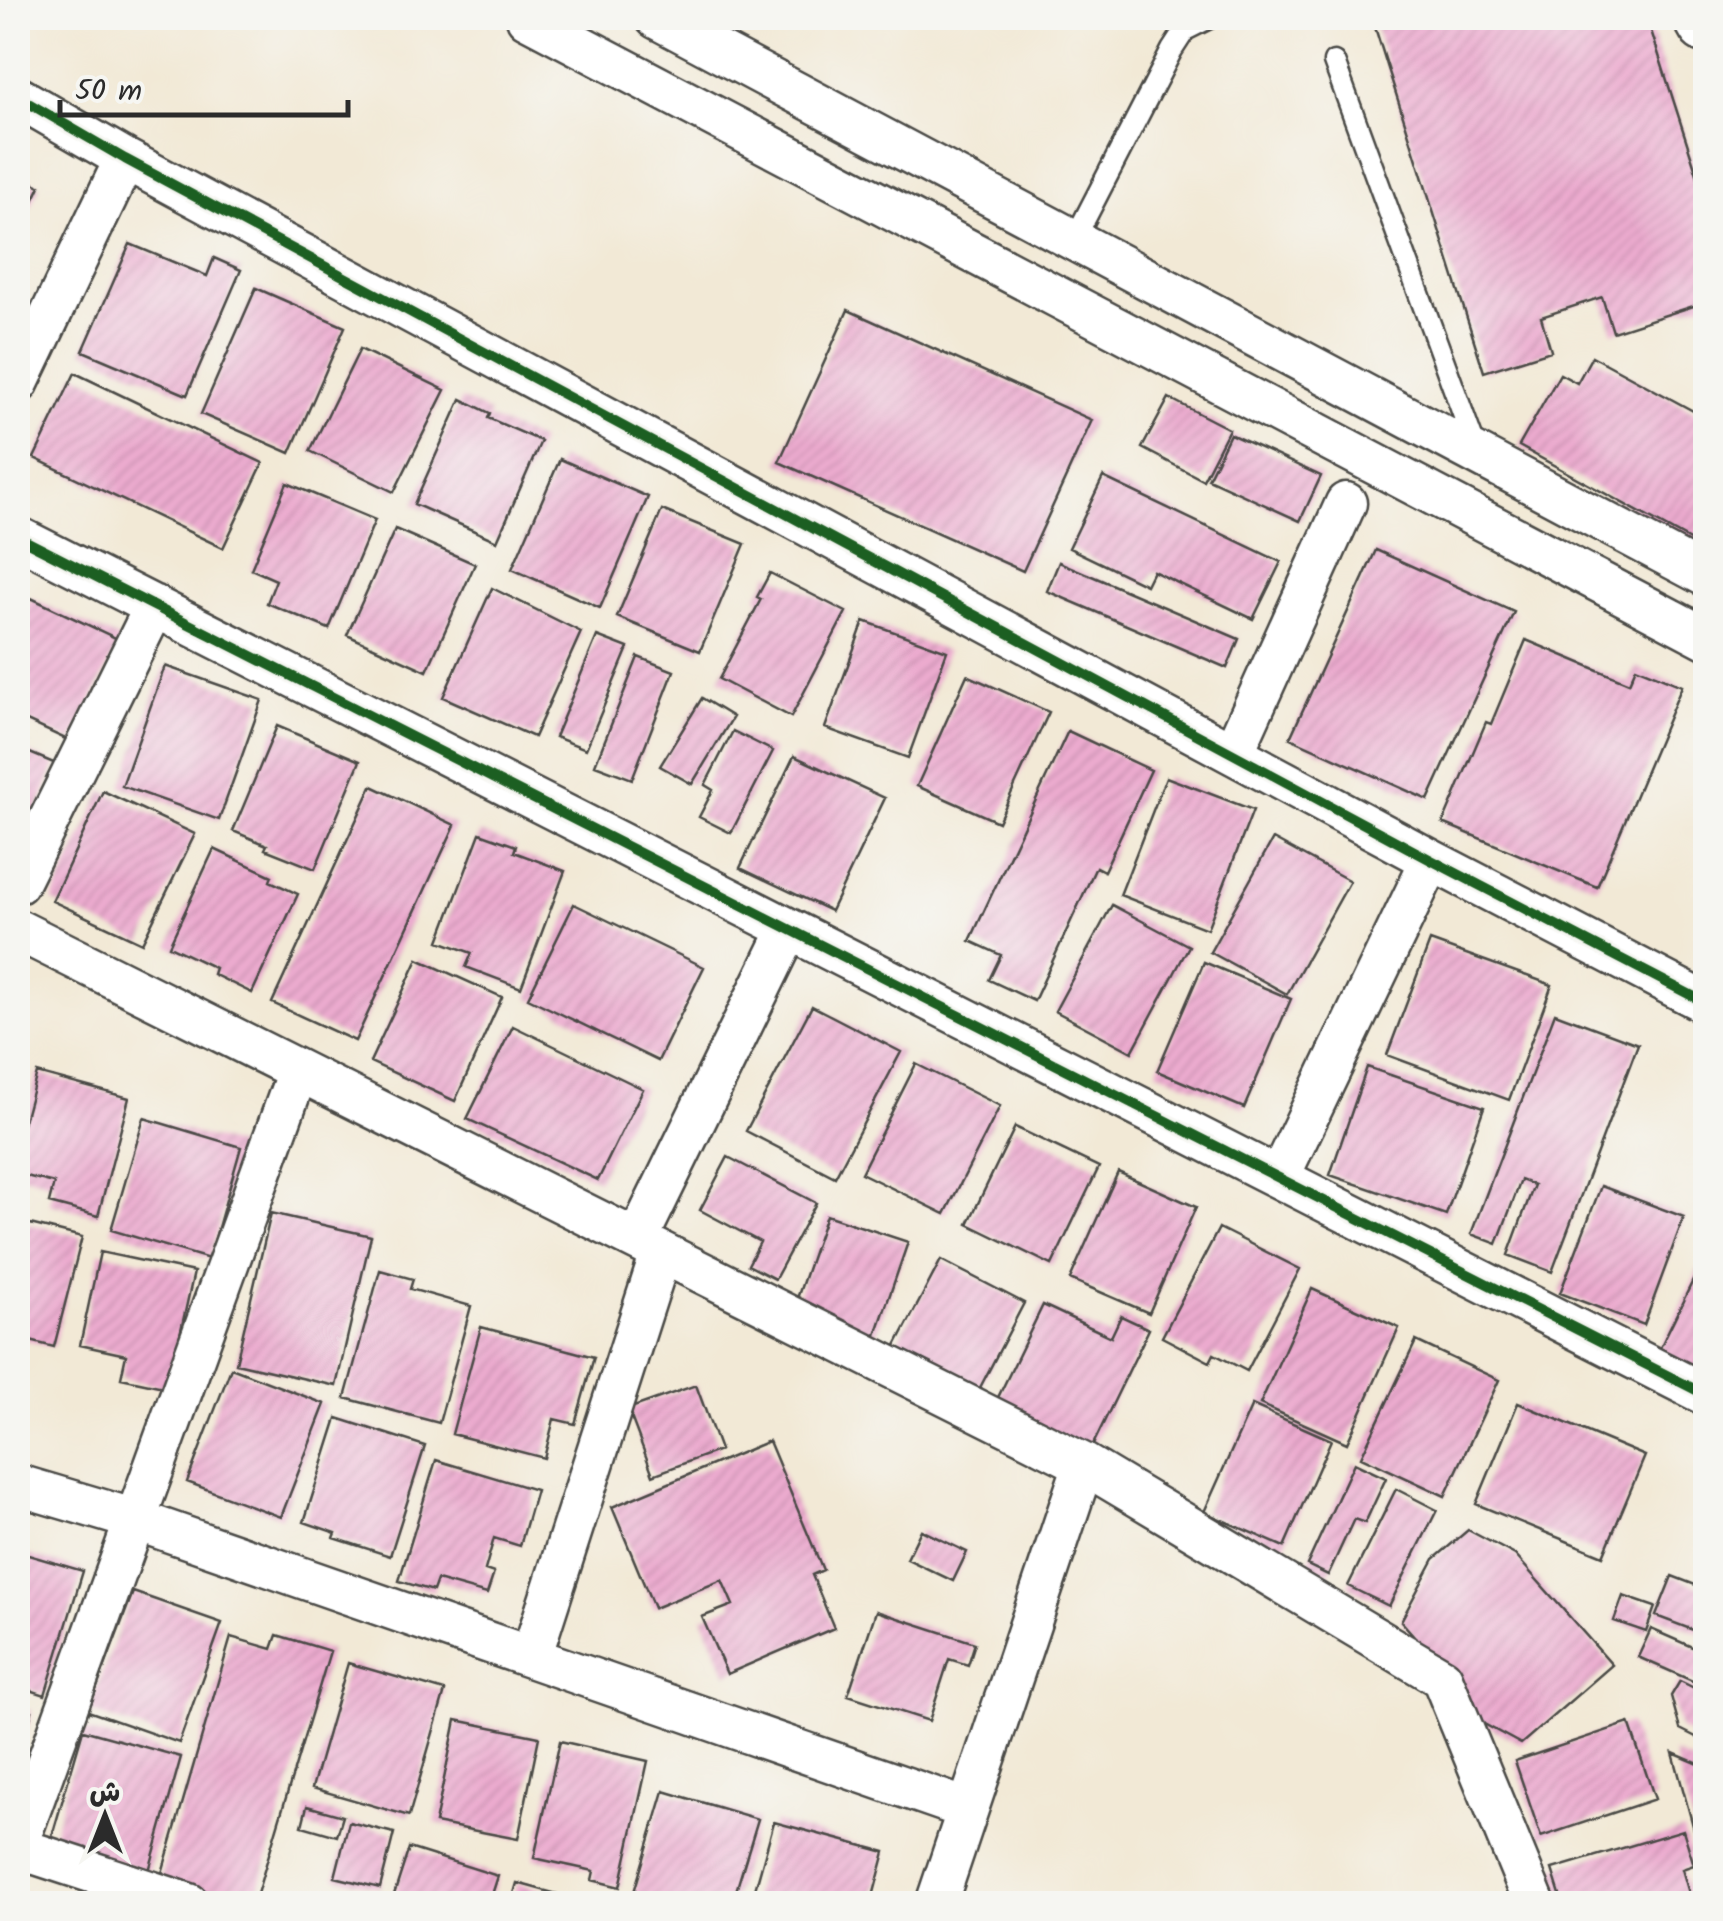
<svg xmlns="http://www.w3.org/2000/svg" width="1723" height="1921" font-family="Kalam,'Playpen Sans Arabic',sans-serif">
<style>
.building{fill:url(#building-hatch)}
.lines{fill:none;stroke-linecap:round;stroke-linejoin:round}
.lane-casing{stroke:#494845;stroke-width:25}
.street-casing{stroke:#494845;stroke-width:45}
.secondary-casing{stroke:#494845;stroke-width:60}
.lane{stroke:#fff;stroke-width:20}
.street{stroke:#fff;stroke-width:40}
.secondary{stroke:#fff;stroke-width:55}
.cycleway-casing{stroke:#f6f6f2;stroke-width:16}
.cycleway{stroke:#1b5e20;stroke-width:10}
</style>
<defs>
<pattern id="building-hatch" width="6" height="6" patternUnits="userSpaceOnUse" patternTransform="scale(2.5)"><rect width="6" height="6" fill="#ecabcf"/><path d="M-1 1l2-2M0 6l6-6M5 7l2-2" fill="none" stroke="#cb93b2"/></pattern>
</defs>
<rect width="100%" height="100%" fill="#f6f6f2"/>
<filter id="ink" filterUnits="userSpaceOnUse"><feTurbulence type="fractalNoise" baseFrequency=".01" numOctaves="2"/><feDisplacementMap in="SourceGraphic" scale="20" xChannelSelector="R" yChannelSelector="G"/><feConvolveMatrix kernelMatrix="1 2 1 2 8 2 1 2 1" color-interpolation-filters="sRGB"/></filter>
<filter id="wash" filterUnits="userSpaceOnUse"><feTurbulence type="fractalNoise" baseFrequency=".0048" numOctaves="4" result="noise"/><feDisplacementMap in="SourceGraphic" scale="40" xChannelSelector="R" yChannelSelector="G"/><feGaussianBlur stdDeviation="2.25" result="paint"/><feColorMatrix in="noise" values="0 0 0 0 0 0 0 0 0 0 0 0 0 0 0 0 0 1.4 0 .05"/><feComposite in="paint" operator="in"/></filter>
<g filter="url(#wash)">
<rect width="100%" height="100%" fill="#f2e9d6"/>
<g id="blocks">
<path class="building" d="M1372 18H1647L1706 202V302L1613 332 1602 297 1541 317 1551 351 1484 372Z
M18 176 40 186 18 233Z
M130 244 207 276 214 258 241 270 187 395 83 351Z
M256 288 345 327 290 453 201 414Z
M848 310 1092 420 1023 571 779 462Z
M360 349 445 390 394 492 310 451Z
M1592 356 1706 418V549L1519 446 1560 374 1577 383Z
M75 373 263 463 223 548 34 458Z
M1169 398 1229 429 1203 480 1142 448Z
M461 399 490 413 488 418 541 441 497 541 414 504Z
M1230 434 1321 476 1300 521 1208 479Z
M560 459 648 497 600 608 512 569Z
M1103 477 1281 562 1253 619 1153 571 1146 585 1069 548Z
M287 483 375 520 329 629 267 603 276 580 251 569Z
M662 510 745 544 700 651 617 617Z
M395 529 475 564 427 671 347 635Z
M1376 550 1514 612 1428 800 1290 738Z
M1059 562 1239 639 1227 668 1047 591Z
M770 573 846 612 791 717 719 679 761 599 757 597Z
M492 588 581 632 534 737 443 697Z
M31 598 120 640 72 742 18 717V627Z
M864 621 947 651 908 758 825 728Z
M597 636 628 648 586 749 555 737Z
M1526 640 1629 683 1636 667 1682 686 1597 887 1443 823 1486 722 1491 724Z
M638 657 674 671 632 779 595 765Z
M165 666 262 700 219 820 122 786Z
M967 675 1049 712 998 822 917 786Z
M702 698 733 717 692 784 660 766Z
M277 726 360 761 315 869 265 849 267 845 233 831Z
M733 731 773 751 731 833 699 817 713 790 705 785Z
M1068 731 1151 770 1104 871 1096 867 1034 1001 989 980 1001 955 970 941Z
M18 748 56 764 18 858Z
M794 756 885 798 831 911 740 868Z
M1166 777 1253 810 1207 929 1120 895Z
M372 786 455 825 355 1041 272 1003Z
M103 791 195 834 142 943 52 901Z
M480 833 516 846 514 852 565 871 521 988 466 967 472 953 439 941Z
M1273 839 1350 881 1287 994 1210 952Z
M214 849 272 876 270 881 298 894 252 993 213 974 215 968 169 946Z
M574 904 704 967 658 1061 528 998Z
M1112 905 1189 946 1132 1052 1055 1011Z
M1430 941 1552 985 1509 1100 1387 1055Z
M418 959 502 997 455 1101 370 1062Z
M1204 962 1291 999 1244 1108 1157 1071Z
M812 1006 901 1052 835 1177 746 1131Z
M1555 1013 1638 1044 1552 1272 1508 1255 1534 1185 1521 1180 1497 1244 1471 1234Z
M513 1026 643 1089 598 1180 467 1119Z
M18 1036 27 1038 19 1071H18Z
M916 1064 1000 1106 945 1214 861 1173Z
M1367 1067 1484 1107 1446 1215 1330 1175Z
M37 1073 129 1098 98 1216 49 1203 54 1183 18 1174V1143Z
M144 1118 241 1147 209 1259 111 1230Z
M1015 1127 1099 1167 1052 1265 968 1224Z
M728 1157 816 1203 775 1279 748 1265 760 1242 700 1210Z
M1118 1172 1196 1207 1149 1313 1070 1279Z
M1601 1186 1684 1217 1644 1325 1560 1293Z
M271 1213 371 1236 336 1386 236 1363Z
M826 1215 908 1242 875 1338 793 1310Z
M18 1221 82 1237 54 1347 18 1338Z
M1219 1228 1300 1269 1247 1371 1214 1354 1210 1362 1162 1337Z
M100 1252 194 1272 168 1388 121 1378 126 1355 80 1345Z
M1706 1254V1379L1656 1356Z
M941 1260 1024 1303 973 1401 890 1357Z
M380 1270 413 1279 410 1289 471 1306 439 1423 345 1398Z
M1312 1289 1399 1328 1347 1443 1260 1404Z
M1043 1305 1111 1337 1121 1316 1149 1329 1085 1461 989 1416Z
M481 1327 594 1357 575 1424 554 1419 544 1458 452 1434Z
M1416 1341 1499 1380 1445 1496 1361 1457Z
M231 1368 325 1404 281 1517 187 1482Z
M696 1385 720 1450 653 1475 628 1409Z
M1518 1403 1645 1456 1603 1556 1476 1504Z
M1252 1405 1331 1440 1284 1547 1204 1512Z
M337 1418 425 1446 390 1556 334 1538 336 1533 304 1522Z
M769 1441 823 1570 812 1575 834 1628 727 1674 702 1617 733 1605 722 1580 654 1608 612 1507Z
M436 1460 536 1490 520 1546 494 1538 485 1570 494 1573 487 1594 437 1580 433 1591 399 1581Z
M1354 1463 1386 1478 1365 1523 1354 1519 1328 1575 1307 1565Z
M1396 1489 1437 1510 1389 1606 1348 1586Z
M921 1530 967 1552 953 1581 907 1559Z
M1468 1530 1515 1555 1612 1665 1521 1744 1475 1719 1410 1646 1415 1637 1401 1621 1434 1559Z
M18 1552 83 1571 45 1695 18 1686Z
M1672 1576 1706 1589V1635L1656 1616Z
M133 1592 222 1623 179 1743 88 1711Z
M1623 1596 1655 1607 1646 1632 1614 1621Z
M876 1611 975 1643 968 1665 949 1659 929 1721 848 1695Z
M1651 1629 1706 1653V1687L1638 1657Z
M277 1635 330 1651 254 1904H239L160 1880 231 1637 272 1649Z
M348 1663 445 1691 409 1816 312 1788Z
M1680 1681 1706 1694V1742L1680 1729 1671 1696Z
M18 1707 32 1711 19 1762H18Z
M456 1720 539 1737 518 1839 435 1823Z
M1629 1723 1655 1799 1541 1837 1515 1761Z
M83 1730 181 1757 149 1871 50 1843Z
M560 1741 648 1761 620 1887 592 1880 594 1871 534 1858Z
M1673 1753 1706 1767V1866H1704Z
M664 1791 758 1819 732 1904 631 1902Z
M307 1806 343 1816 337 1836 302 1826Z
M349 1822 394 1833 380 1888 335 1877Z
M774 1822 885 1852 871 1904H751Z
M1683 1830 1694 1865 1682 1869 1692 1904H1563L1552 1869Z
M409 1848 498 1876 489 1904H391Z
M517 1883 586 1902V1904H511Z"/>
</g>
</g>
<g filter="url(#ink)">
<use href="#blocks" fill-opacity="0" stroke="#494845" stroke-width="2.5"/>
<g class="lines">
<g class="lane-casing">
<path id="lane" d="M1334 62 1476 449
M1074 240 1172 50 1185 30 1209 18"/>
</g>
<g class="street-casing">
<path id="street" d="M527 18 1706 638
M656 18 1706 576
M18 97 125 159 1431 860 1706 1003
M18 383 125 159
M18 537 1706 1395
M1233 753 1346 503
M18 883 155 606
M18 930 1084 1464 1442 1678 1535 1904
M1279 1177 1431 860
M637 1240 789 929
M18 1485 136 1520 967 1809
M531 1657 661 1253
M18 1843 298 1071
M18 1848 189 1904
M936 1904 1084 1464"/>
</g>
<g class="secondary-casing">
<path id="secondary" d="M1702 18 1706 25"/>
</g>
<use href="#lane" class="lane"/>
<use href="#street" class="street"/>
<use href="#secondary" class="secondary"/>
<g class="cycleway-casing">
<path id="cycleway" d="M18 97 125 159 1431 860 1706 1003
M18 537 1706 1395"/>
</g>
<use href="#cycleway" class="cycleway"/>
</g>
</g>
<rect width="1723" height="1921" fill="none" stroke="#f6f6f2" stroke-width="60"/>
<g transform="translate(105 1816)" stroke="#f6f6f2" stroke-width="8" paint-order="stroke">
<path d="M0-8L18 38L0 25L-18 38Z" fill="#2b2b2b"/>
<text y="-15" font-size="28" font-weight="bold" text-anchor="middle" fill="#2b2b2b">ش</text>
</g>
<path d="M60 100v15h288v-15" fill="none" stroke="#2b2b2b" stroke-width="5"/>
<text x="75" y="100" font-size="30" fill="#2b2b2b" stroke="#f6f6f2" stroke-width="8" paint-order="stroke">50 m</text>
</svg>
